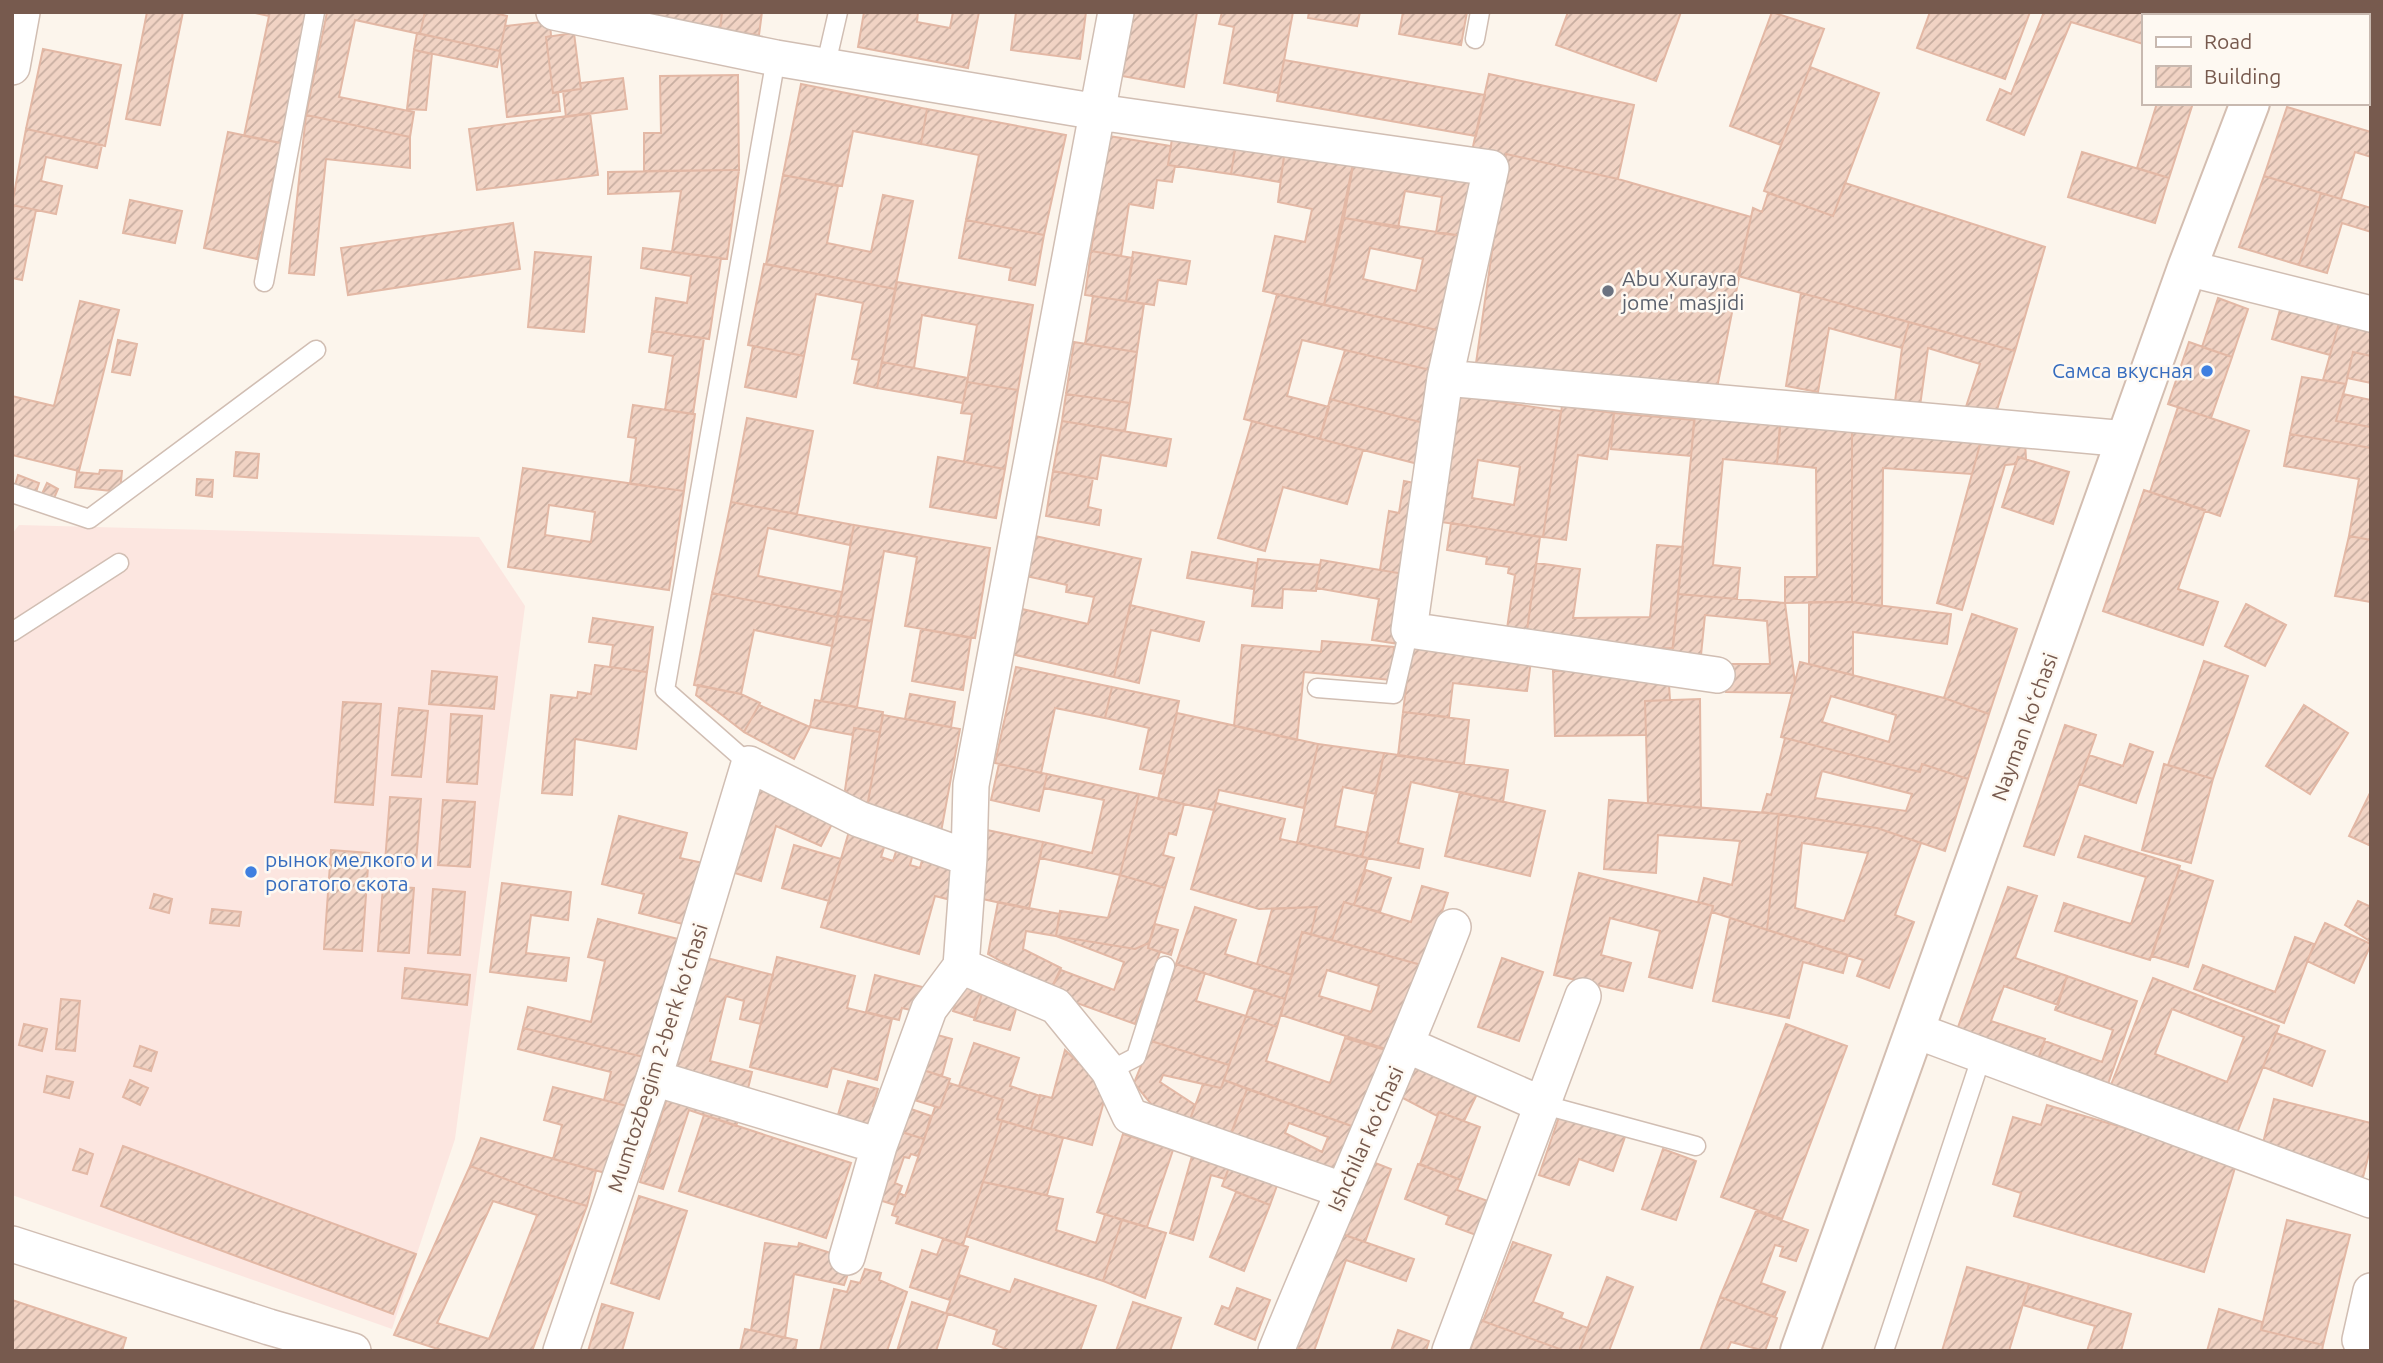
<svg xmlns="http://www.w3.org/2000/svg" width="2383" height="1363" font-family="Ubuntu,sans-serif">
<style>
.commercial{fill:#fce6e0}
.building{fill:url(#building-hatch);stroke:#e3b8a5;stroke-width:2;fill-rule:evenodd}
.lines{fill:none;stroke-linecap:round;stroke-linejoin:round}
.service-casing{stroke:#d1beb3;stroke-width:21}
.minor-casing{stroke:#d1beb3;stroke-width:38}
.secondary-casing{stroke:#d4beb1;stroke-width:42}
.service{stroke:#fff;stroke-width:18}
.minor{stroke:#fff;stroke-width:35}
.secondary{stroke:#fff;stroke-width:38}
.worship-dot{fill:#6b7280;stroke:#fef9f2;stroke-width:2.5}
.shop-dot{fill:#3f7fe0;stroke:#fef9f2;stroke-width:2.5}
.labels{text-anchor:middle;stroke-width:5;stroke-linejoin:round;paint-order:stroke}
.worship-label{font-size:21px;fill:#5b616d;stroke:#fef9f2;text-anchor:start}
.shop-label{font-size:21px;fill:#366cbe;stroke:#fef9f2;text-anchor:end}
.street-label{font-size:21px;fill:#775a4e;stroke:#fef9f2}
</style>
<defs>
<pattern id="building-hatch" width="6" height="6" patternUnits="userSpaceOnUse" patternTransform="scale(1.75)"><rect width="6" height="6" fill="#f1d3c4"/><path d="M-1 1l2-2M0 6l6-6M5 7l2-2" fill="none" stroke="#c8aea1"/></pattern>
</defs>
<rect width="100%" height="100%" fill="#fcf5ec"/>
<path class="commercial" d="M19 525 479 537 525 606 455 1139 392 1329 12 1195V534Z"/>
<path class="building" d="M147 12H183L160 125 126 119Z
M250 12H308L281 143 244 136 269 16Z
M327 12H425L420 34 355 20 339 97 414 112 410 137 306 115Z
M425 12H491L507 16 500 51 420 34Z
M635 12H722L720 30Z
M722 12H762L759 35 720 30Z
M864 12H918L917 22 950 28 953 12H979L968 68 858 47Z
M1016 12H1086L1080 59 1011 50Z
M1134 12H1197L1184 87 1122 76Z
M1222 12H1293L1278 93 1224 83 1234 27 1219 24Z
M1309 12H1360L1357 26 1308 18Z
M1403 12H1467L1461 45 1399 34Z
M1568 12H1681L1656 81 1556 45Z
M1772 12 1824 29 1781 145 1730 126Z
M1930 12H2030L2005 79 1917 48Z
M2044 12H2146L2157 16H2143V44L2071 22 2024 135 1987 120 2000 89 2011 94Z
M2185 12H2230L2229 16H2194Z
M550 21 551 36 546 37 553 93 558 92 560 111 507 117 500 51 505 26Z
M417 33 500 51 497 67 414 50Z
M574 33 581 89 553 93 546 37Z
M43 49 121 65 105 146 26 129Z
M414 50 432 54 426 110 407 109Z
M1284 60 1485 95 1476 136 1277 101Z
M1810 67 1879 93 1833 216 1764 191Z
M1489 74 1634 105 1618 179 1506 154 1503 167 1470 160Z
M738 75 739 170 644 171V133H661L660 76Z
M623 78 627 109 566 117 563 91 581 89 580 83Z
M801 84 927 109 921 144 853 131 842 186 783 175Z
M2157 103H2193L2169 178 2137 168Z
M2287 107 2371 132V157L2355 152 2341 199 2264 176Z
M927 109 1066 135 1044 235 966 220 979 155 921 144Z
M590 113 598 175 477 190 469 129Z
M306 115 410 137V168L326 159 314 275 289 273Z
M26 129 102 145 97 168 46 157 41 181 62 186 56 214 12 205Z
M228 132 281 143 257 259 204 248Z
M1173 132 1236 142 1231 174 1168 165Z
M1109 136 1171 146 1168 165 1175 166 1172 182 1157 180 1153 208 1129 204 1121 256 1091 251Z
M1236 143 1285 151 1280 182 1231 174Z
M1285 148 1355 154 1324 305 1263 291 1275 236 1305 242 1312 209 1278 202Z
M2082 152 2169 178 2155 223 2068 197Z
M1355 154 1474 175 1464 236 1436 233 1442 197 1405 191 1398 228 1344 218Z
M1506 154 1618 179 1751 217 1716 393 1475 370Z
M739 170 727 259 672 252 681 191 608 194V172Z
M783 175 838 186 827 243 871 252 883 195 913 201 895 289 766 264Z
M2264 176 2321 193 2299 265 2239 247Z
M1845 183 2045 247 2015 351 1738 276 1753 208 1762 212 1768 193 1833 216Z
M2321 193 2371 208V232L2342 223 2327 273 2299 265Z
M130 200 182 211 175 243 123 233Z
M12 205 36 210 22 280 12 278Z
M1344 218 1464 236 1446 332 1324 305ZM1370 248 1423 259 1416 291 1363 279Z
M966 220 1044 235 1035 285 1009 280 1011 268 959 258Z
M513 223 520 269 348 295 341 248Z
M643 248 721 258 709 339 652 331 656 298 687 303 691 276 641 268Z
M1091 251 1133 258 1126 301 1085 295Z
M535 252 591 257 584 332 528 327Z
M1133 252 1190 261 1186 284 1158 280 1154 305 1126 301Z
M764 264 895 289 877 388 854 383 859 360 852 359 863 303 816 294 804 356 748 345Z
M897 282 1033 305 1018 390 967 382 977 325 922 315 914 368 882 362Z
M1801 293 1909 322 1902 348 1829 328 1818 392 1786 386Z
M1277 294 1446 332 1439 372 1302 340 1287 396 1329 407 1320 439 1244 419Z
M1093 296 1144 304 1137 352 1085 344Z
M2218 298 2248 309 2232 357 2202 347Z
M80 301 119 310 79 471 12 455V396L54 406Z
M2281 306 2339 323 2330 355 2272 339Z
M1909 322 2015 351 1992 426 1963 416 1980 364 1928 348 1919 413 1894 409 1902 348Z
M2339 323 2371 331V356L2353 352 2346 384 2323 380Z
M652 331 704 338 693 414 665 410 673 356 649 352Z
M118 340 137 344 130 375 112 372Z
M1074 342 1137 352 1130 403 1066 394Z
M2189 342 2232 357 2211 418 2168 404Z
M753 346 804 356 796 397 745 387Z
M1345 350 1439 372 1428 424 1330 399Z
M2353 352 2371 356V383L2347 378Z
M882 362 968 378 963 403 877 388Z
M2302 377 2346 384 2336 421 2371 427V448L2290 434Z
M967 382 1018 390 1005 469 964 462 972 414 961 413Z
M1066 394 1130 403 1125 431 1062 421Z
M2343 394 2371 400V427L2336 421Z
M1453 395 1561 411 1543 537 1434 521ZM1478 460 1520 467 1514 505 1472 498Z
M1330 399 1428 424 1418 464 1320 439Z
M633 405 695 414 684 491 630 484 636 438 628 437Z
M1562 406 1614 413 1607 459 1578 455 1566 540 1543 537Z
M2178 407 2249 431 2220 516 2150 492Z
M1614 413 1694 420 1691 456 1611 449Z
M1695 415 1780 423 1777 464 1723 459 1713 565 1740 568 1737 599 1678 594Z
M1781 417 1852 423V602L1785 603V577H1817L1816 468 1777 464Z
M747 418 813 431 797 514 731 502Z
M1062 421 1171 439 1166 466 1101 455 1097 479 1053 471Z
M1252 421 1363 450 1347 504 1283 487 1265 551 1218 538Z
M1852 423 1982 437 1972 474 1883 468 1882 606 1852 602Z
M2290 434 2371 448V540L2349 536 2359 479 2284 466Z
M1982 437 2025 441 2026 459 2018 457 2016 464 2005 465 1962 610 1937 603Z
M236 452 259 454 257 478 234 476Z
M938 457 1005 469 996 518 930 507Z
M2018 457 2069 472 2053 524 2002 507Z
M523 468 684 491 669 590 508 567ZM549 505 595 512 591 542 545 535Z
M100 470 122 471 120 492 75 487 77 472 99 474Z
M1053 471 1093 478 1088 507 1101 510 1099 525 1046 516Z
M18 475 39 483 36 492 15 485Z
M197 479 213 480 212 497 196 495Z
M1404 481 1425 485 1410 575 1380 570 1389 511 1399 513Z
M47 483 58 489 52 503 40 498Z
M2144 490 2205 510 2178 589 2218 602 2203 645 2103 611Z
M731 502 854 525 850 545 768 528 758 576 842 592 837 617 712 593Z
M1451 523 1540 537 1525 645 1505 642 1515 575 1508 573 1509 567 1486 564 1487 557 1447 550Z
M854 525 990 548 975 638 905 626 917 557 884 551 872 621 838 616Z
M1035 536 1141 559 1114 677 1011 654 1022 609 1088 624 1094 597 1066 592 1067 585 1026 576Z
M2349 536 2371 540V602L2335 596Z
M1657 545 1683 547 1673 648 1568 650 1525 645 1536 563 1580 569 1573 618 1650 617Z
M1192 552 1257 563 1254 589 1187 578Z
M1258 559 1320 565 1316 591 1283 589 1282 608 1252 606Z
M1321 560 1410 575 1399 644 1372 640 1379 599 1316 588Z
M712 593 837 617 832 646 754 630 741 694 694 685Z
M1678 594 1785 603 1795 683 1792 693 1726 692 1724 664H1770L1767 621 1705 615 1700 665 1671 663Z
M1809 602H1852L1951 614 1947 644 1853 632V675L1809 664Z
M2246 604 2286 625 2265 666 2225 646Z
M1130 605 1204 622 1199 641 1151 630 1139 683 1114 677Z
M1972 614 2017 629 1989 714 1944 698Z
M838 616 872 621 857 707 821 701Z
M593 618 653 627 647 672 610 667 613 645 589 642Z
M921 629 971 638 963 690 912 681Z
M1322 641 1394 647 1391 680 1304 672 1297 740 1234 726 1242 645 1321 652Z
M1411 647 1531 661 1527 691 1453 683 1449 717 1403 712Z
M2204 661 2248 676 2213 779 2168 765Z
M1800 662 1944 698 1989 714 1968 779 1922 764 1920 772 1781 737ZM1831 696 1896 715 1889 742 1822 722Z
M595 665 647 672 636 749 575 739 572 795 542 793 551 695 577 698 578 692 591 694Z
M1016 667 1112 687 1105 718 1055 708 1041 773 995 763Z
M1668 669 1670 700 1645 701 1646 735 1555 736 1553 671Z
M432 671 497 677 494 709 429 704Z
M698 685 741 694 760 703 744 732 696 695Z
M1112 687 1179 701 1164 774 1140 769 1149 728 1105 718Z
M910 694 955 702 951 727 905 719Z
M1700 699 1701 808 1648 803 1645 701Z
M815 700 883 712 880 732 854 728 853 735 810 727Z
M343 702 381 704 373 805 335 802Z
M759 705 810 727 794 759 744 732Z
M2304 705 2348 733 2310 794 2266 766Z
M399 708 428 711 421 777 392 775Z
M1403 712 1469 720 1464 764 1398 756Z
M1177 713 1318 744 1304 808 1219 790 1214 810 1158 799Z
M451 714 482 716 477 784 447 782Z
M883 715 960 729 941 832 865 819Z
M2065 725 2096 735 2054 855 2024 846Z
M854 728 880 732 866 814 845 790Z
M1785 738 1920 772 1922 764 1968 779 1945 851 1877 828 1762 812 1767 794 1771 795ZM1822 771 1912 794 1906 811 1815 798Z
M1318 744 1384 753 1376 794 1343 787 1335 826 1368 833 1362 857 1297 843Z
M2130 744 2153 752 2136 803 2079 784 2089 755 2123 766Z
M1384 753 1508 770 1503 802 1411 782 1398 843 1423 849 1419 868 1362 857Z
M999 764 1047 774 1039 811 991 800Z
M2164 764 2213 779 2191 863 2142 850Z
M1047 774 1139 794 1120 875 1040 858 1043 842 1092 853 1104 800 1044 788Z
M760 780 836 816 821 846 776 826 761 881 735 873Z
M2371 791V846L2349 836Z
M1460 792 1545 811 1530 876 1445 856Z
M1139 794 1184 804 1176 835 1169 833 1163 855 1174 858 1165 888 1120 875Z
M390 797 421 799 416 863 385 862Z
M443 800 475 802 470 867 438 865Z
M1609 800 1779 814 1767 930 1712 912 1713 906 1698 902 1704 878 1732 885 1740 841 1658 835 1656 873 1604 869Z
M1216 803 1285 819 1280 839 1368 858 1354 905 1344 902 1332 940 1311 934 1317 907 1259 909 1191 889Z
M1779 814 1877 828 1921 843 1895 915 1914 922 1889 988 1857 976 1863 960 1767 930ZM1802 843 1868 853 1844 921 1795 908Z
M619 816 687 833 680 858 703 863 687 925 639 913 644 894 602 884Z
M850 828 887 838 881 857 893 861 899 842 915 846 910 865 920 868 925 849 959 858 947 899 935 896 919 954 821 927Z
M987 830 1043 842 1029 909 973 897Z
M2085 836 2180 866 2150 960 2055 931 2064 903 2131 924 2146 877 2078 857Z
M794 845 841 859 829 901 782 888Z
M331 850 369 853 362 951 324 949Z
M1366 870 1391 878 1380 912 1354 905Z
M2179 870 2213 881 2188 967 2152 956Z
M1579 873 1713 906 1692 988 1649 977 1660 931 1610 918 1601 955 1631 963 1623 991 1554 975Z
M1120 875 1165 888 1149 943 1135 949 1056 936 1060 911 1108 918Z
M502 883 571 892 568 920 531 915 526 953 569 958 566 981 490 972Z
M383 886 414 888 409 953 378 951Z
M1422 886 1448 893 1425 966 1332 940 1344 902 1411 922Z
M2008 887 2037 896 2015 958 2067 976 2058 1005 2004 986 1991 1021 2045 1039 2038 1059 1957 1030Z
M433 889 465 892 460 955 428 953Z
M154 894 172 899 169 913 150 908Z
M2358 901 2371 907V942L2345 925Z
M998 902 1060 914 1056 936 1026 931 1023 949 1061 968 1051 989 988 954Z
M1195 907 1236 920 1225 954 1292 975 1285 999 1176 964Z
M1317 907 1311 934 1302 932 1292 975 1257 964 1272 909Z
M212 909 241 912 239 926 210 923Z
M1730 918 1848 955 1843 973 1803 962 1789 1018 1713 1001Z
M598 919 682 940 648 1058 523 1028 528 1007 591 1022 605 961 588 957Z
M2325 923 2371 944 2354 983 2307 961Z
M1155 924 1178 930 1171 955 1148 948Z
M1302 932 1425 966 1392 1051 1281 1015ZM1327 970 1379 986 1371 1012 1319 996Z
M1056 936 1135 949 1149 943 1148 948 1160 952 1135 1024 1049 993 1061 970 1114 990 1124 962Z
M2295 937 2314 944 2284 1023 2194 989 2203 965 2275 992Z
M703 957 773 975 761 1024 740 1019 744 1001 726 996 710 1061 752 1072 745 1101 673 1081Z
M777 957 855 976 847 1008 892 1019 877 1080 832 1068 827 1087 750 1067Z
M1502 958 1543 972 1519 1041 1478 1027Z
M1176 964 1205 973 1196 1001 1246 1016 1229 1065 1151 1041Z
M405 968 470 975 467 1005 402 998Z
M875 975 930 989 924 1013 902 1008 899 1020 866 1012Z
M964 976 985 983 975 1018 953 1011Z
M2067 976 2137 1001 2108 1084 2038 1059 2045 1041 2102 1062 2113 1030 2055 1010Z
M2153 978 2279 1026 2237 1133 2111 1085ZM2172 1009 2244 1037 2227 1082 2155 1054Z
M985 983 1018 1002 1010 1030 974 1020Z
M1255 989 1285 999 1277 1027 1246 1016Z
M61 999 80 1001 75 1051 56 1049Z
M1246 1016 1277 1027 1266 1061 1330 1083 1345 1038 1389 1051 1360 1129 1224 1080Z
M24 1024 47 1029 42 1051 19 1045Z
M1786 1024 1847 1046 1782 1219 1721 1197Z
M523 1028 648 1058 634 1108 604 1100 611 1072 518 1049Z
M930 1033 952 1039 942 1076 917 1068Z
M2276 1033 2325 1051 2312 1086 2263 1067Z
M1151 1041 1229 1065 1221 1088 1163 1075 1160 1082 1195 1105 1188 1125 1151 1104 1134 1083Z
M974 1043 1019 1058 1010 1086 1040 1096 1031 1129 997 1119 1003 1100 959 1086Z
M140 1046 157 1052 151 1071 134 1066Z
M1065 1050 1107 1090 1092 1145 1031 1129 1040 1095 1052 1098Z
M1419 1060 1479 1090 1464 1121 1439 1112 1437 1116 1401 1097Z
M917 1068 950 1079 940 1108 908 1098Z
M47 1076 73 1082 69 1098 44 1092Z
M130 1080 148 1088 140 1105 123 1097Z
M1224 1080 1247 1089 1230 1138 1188 1125 1203 1084 1221 1088Z
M848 1081 878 1089 873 1106 885 1110 876 1140 834 1128Z
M949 1083 1003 1100 997 1119 1002 1121 963 1245 896 1223 898 1217 892 1215 899 1193 905 1196 935 1107 940 1108Z
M671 1086 743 1108 736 1126 689 1110 663 1189 640 1182Z
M553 1087 631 1107 613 1175 553 1159 562 1125 544 1120Z
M1247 1089 1360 1129 1340 1185 1228 1142ZM1289 1123 1328 1137 1322 1152 1285 1133Z
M2274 1099 2371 1123V1146L2362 1181 2260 1155Z
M2047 1105 2237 1161 2204 1272 2014 1216 2021 1193 1993 1184 2013 1117 2041 1125Z
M908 1108 931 1116 924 1139 899 1131Z
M1561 1111 1626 1134 1613 1171 1579 1159 1569 1185 1539 1175Z
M1439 1112 1480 1127 1461 1180 1420 1164Z
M704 1115 851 1163 826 1238 679 1191Z
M1002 1121 1063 1138 1047 1195 983 1182Z
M895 1130 924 1139 918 1156 911 1154 909 1158 904 1157 895 1183 902 1186 895 1205 873 1198Z
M1123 1134 1173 1150 1147 1227 1097 1212Z
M481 1138 596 1171 587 1206 549 1195 470 1166Z
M123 1146 416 1254 393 1314 101 1206Z
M80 1149 93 1154 87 1174 73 1170Z
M1663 1149 1696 1161 1676 1220 1642 1209Z
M1192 1156 1229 1167 1225 1179 1211 1175 1193 1240 1170 1233Z
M1365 1159 1391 1169 1365 1242 1339 1233Z
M1231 1162 1279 1180 1270 1205 1222 1186Z
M1418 1164 1461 1180 1457 1190 1488 1201 1476 1235 1446 1224 1449 1216 1405 1199Z
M470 1166 549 1195 587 1206 532 1351H444L394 1335ZM493 1201 537 1215 489 1339 437 1323Z
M983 1182 1063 1199 1056 1230 1096 1243 1105 1214 1122 1220 1103 1281 966 1236Z
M1236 1192 1270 1205 1244 1271 1210 1257Z
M639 1196 687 1211 659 1299 611 1283Z
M1756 1211 1808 1230 1796 1261 1780 1256 1783 1247 1775 1245 1761 1283 1785 1292 1775 1317 1720 1297Z
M1122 1220 1166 1233 1145 1298 1103 1281Z
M2287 1220 2350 1235 2323 1345 2261 1330Z
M1330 1230 1414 1259 1406 1281 1346 1260 1314 1351H1307L1289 1345Z
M943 1239 968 1247 950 1300 910 1287 922 1250 937 1255Z
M1513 1242 1551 1255 1533 1302 1563 1313 1561 1318 1588 1328 1579 1351H1565L1483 1321Z
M765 1243 798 1247 799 1243 853 1260 844 1285 794 1274 785 1338 751 1330Z
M1967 1267 2029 1284 2009 1351H1942Z
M865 1269 881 1273 879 1280 907 1292 887 1351H820L834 1289 847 1292 851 1281 860 1283Z
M959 1275 1010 1292 1015 1279 1096 1306 1080 1351H1011L993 1344 997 1330 946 1313Z
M1607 1277 1633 1287 1609 1351H1579Z
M2029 1284 2131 1314 2121 1351H2087L2095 1326 2023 1305Z
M1237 1288 1270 1300 1255 1340 1215 1324 1222 1306 1229 1309Z
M1720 1297 1777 1318 1765 1351 1731 1342 1727 1351H1700Z
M12 1300 126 1338 122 1351 12 1350Z
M912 1302 948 1314 936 1351H897Z
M1133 1302 1181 1318 1170 1351H1116Z
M602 1304 633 1313 622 1351H588Z
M2219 1309 2262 1322 2261 1330 2323 1345 2322 1351H2207Z
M1481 1320 1483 1321 1565 1351H1470Z
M745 1329 797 1340 795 1351H740Z
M1398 1330 1429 1341 1426 1351H1391Z"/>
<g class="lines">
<g class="service-casing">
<path id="service" d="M2157 12 2168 16
M1475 39 1480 12
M826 64 838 12
M264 282 315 12
M12 493 89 519 316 350
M12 632 119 563
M1317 688 1394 694 1409 630
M749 764 665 690 776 58
M1109 1071 1136 1057 1165 966
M1541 1104 1696 1146
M1884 1351 1982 1055"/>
</g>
<g class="minor-casing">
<path id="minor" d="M554 12 776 58 1098 112 1491 168 1445 378 1409 630 1717 675
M12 67 22 12
M2187 268 2371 314
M1445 378 2127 439
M969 858 961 966 1056 1006 1109 1071 1130 1116 1342 1190
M1917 1031 2371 1200
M1407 1045 1541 1104
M654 1078 879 1146
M12 1244 269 1327 353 1351
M847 1257 879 1146 929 1009 961 966
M561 1351 654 1078 749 764 859 819 969 858 971 785 1116 12
M1276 1351C1334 1209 1398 1070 1453 927
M1450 1351 1583 996
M2366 1351 2360 1340 2371 1291"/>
</g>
<g class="secondary-casing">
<path id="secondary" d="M2284 16 2285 12
M1800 1351 2187 268 2250 103"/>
</g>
<use href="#service" class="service"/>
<use href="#minor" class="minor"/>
<use href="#secondary" class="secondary"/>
</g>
<circle class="worship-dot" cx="1608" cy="291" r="7"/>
<g class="shop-dot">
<circle cx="2207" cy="371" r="7"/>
<circle cx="251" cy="872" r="7"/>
</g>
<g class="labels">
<g class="worship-label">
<text x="1622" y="286">Abu Xurayra<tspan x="1622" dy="24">jome' masjidi</tspan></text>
</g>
<g class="shop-label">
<text x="2193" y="378">Самса вкусная</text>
<text x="265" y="867" text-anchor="start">рынок мелкого и<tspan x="265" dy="24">рогатого скота</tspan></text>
</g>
<g class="street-label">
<text transform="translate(2025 727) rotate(-70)" y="7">Nayman koʻchasi</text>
<text transform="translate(658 1058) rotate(-72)" y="7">Mumtozbegim 2-berk koʻchasi</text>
<text transform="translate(1366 1139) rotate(-66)" y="7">Ishchilar koʻchasi</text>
</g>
</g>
<rect width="2383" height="1363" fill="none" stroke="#775a4e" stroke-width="28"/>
<rect x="2142" y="14" width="228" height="91" fill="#fef9f2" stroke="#c8b9b0" stroke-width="2"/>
<rect x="2156" y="37" width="35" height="10" fill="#ffffff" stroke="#c8b9b0" stroke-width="2"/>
<text x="2204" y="49" font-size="21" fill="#775a4e">Road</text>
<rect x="2156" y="66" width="35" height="21" fill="url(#building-hatch)" stroke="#c8b9b0" stroke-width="2"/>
<text x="2204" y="84" font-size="21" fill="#775a4e">Building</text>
</svg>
